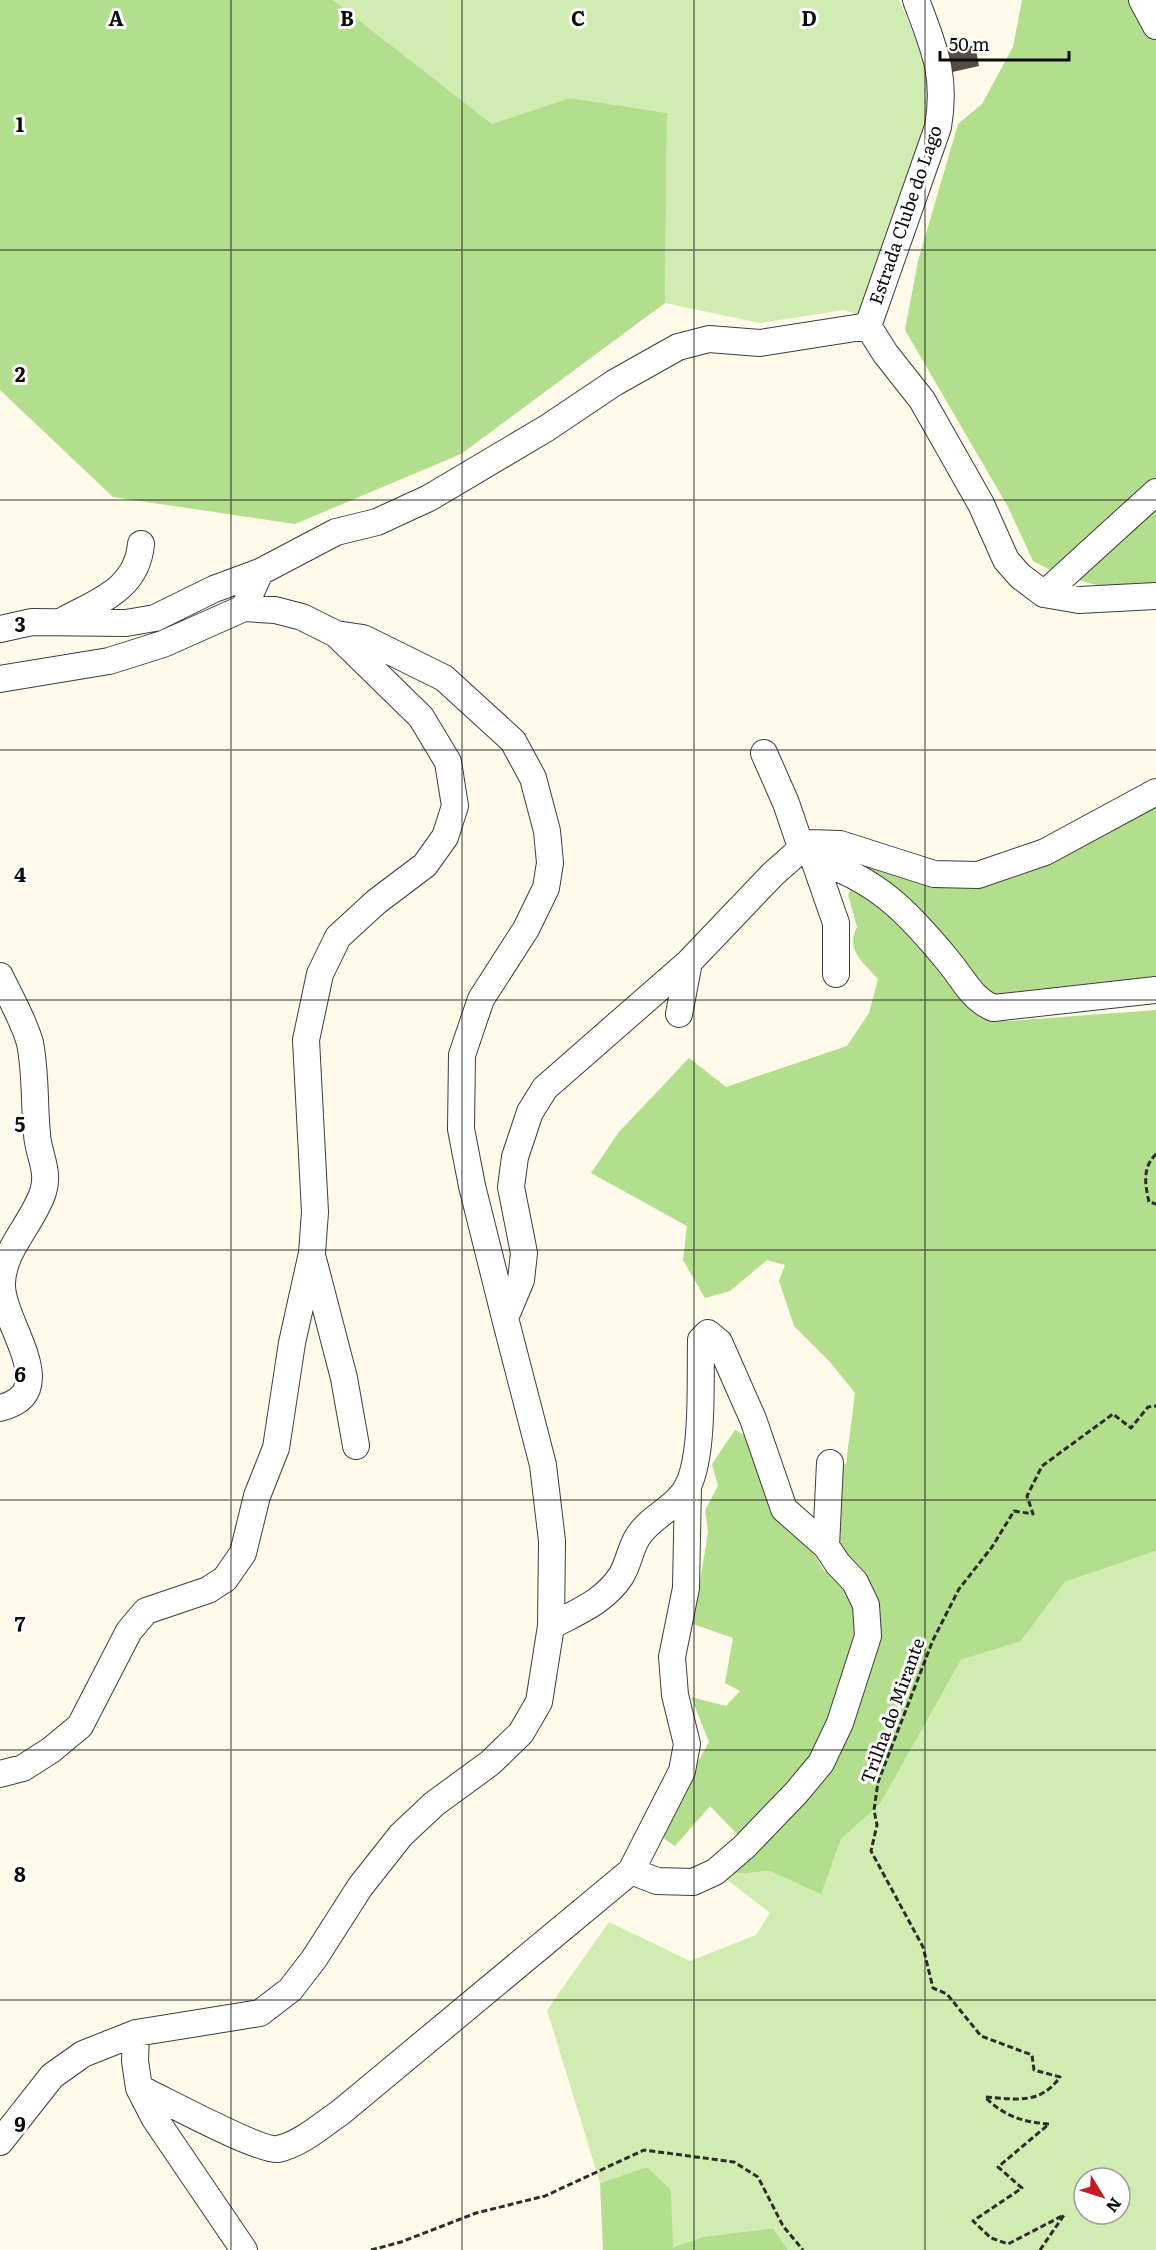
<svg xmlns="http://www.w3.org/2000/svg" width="1156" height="2250" font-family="Literata,serif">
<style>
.green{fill:#d0ecb0;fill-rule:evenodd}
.forest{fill:#b3de8e}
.building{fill:#544c46}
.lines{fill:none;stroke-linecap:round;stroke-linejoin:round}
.minor-casing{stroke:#3e3e3e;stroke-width:28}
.path{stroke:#2d2d2d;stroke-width:3;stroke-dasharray:6 3;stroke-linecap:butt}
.minor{stroke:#fff;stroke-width:26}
.grid{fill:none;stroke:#0b0b0b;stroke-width:1.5;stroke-opacity:0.55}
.labels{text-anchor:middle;stroke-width:6;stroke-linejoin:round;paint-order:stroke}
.street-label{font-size:18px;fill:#0b0b0b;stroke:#fff}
.grid-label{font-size:20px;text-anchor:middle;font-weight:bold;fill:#0b0b0b;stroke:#fff;stroke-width:6;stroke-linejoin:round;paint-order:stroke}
</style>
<rect width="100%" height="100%" fill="#fffae9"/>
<path class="green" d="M333 0H899L930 71 935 123 865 317 844 310 760 323 665 303 667 113 570 98 492 124Z
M1156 1551V2250H788L773 2228 703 2237 672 2247 671 2194 647 2167 600 2183 547 2010 609 1922 690 1961 756 1935 770 1913 721 1875 770 1871 821 1893 841 1839 880 1804 961 1660 1021 1641 1065 1582ZM1084 2178H1120V2214H1084Z"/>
<path class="forest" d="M0 0H333L492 124 570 98 667 113 665 303 461 454 295 524 113 497 0 390Z
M1022 0H1129L1136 17 1156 39V587L1120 591 1062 576 1033 561 1008 507 905 330 918 261 958 124 982 104 1013 47Z
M1156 804V981L1029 994H983L942 935 910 899 853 862 977 887Z
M850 890 867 897 920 936 978 1014 1008 1021 1156 1010V1551L1065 1582 1021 1641 961 1660 880 1804 841 1839 821 1894 770 1871 721 1875 829 1769 872 1652 837 1562 821 1468 846 1464 855 1393 830 1362 794 1326 779 1281 785 1265 767 1260 730 1291 705 1298 683 1260 687 1226 591 1173 619 1132 689 1058 726 1087 847 1046 869 1013 878 979C863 962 845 950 857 927L848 895Z
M735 1430 746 1436 824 1571 857 1589 858 1646 833 1729 805 1771 739 1836 710 1806 675 1846 657 1834 709 1742 691 1697 726 1706 740 1691 725 1683 733 1638 693 1624 708 1532 705 1510 718 1486 712 1464Z
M647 2167 671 2190 673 2247 703 2237 773 2228 788 2250H603L600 2183Z"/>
<path class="building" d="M975 45 979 66 948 73 944 52Z"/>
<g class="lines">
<g class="minor-casing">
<path id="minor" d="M1142 0 1156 26
M868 326 938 127C947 75 934 48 916 0
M1044 594 1156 492
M244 608 260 572 336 532 377 522 429 498 547 428 614 383 678 347 709 339 760 343 868 326 885 353 922 400 981 504 1006 560 1020 576 1044 594 1079 600 1156 596
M64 620C99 601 137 589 141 544
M0 629 32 622 126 623 155 618 214 589 260 572
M336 634 363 638 444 678 513 741 533 778 547 831 550 863 546 888 526 929 481 999 462 1055 461 1129 472 1186 505 1318
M0 679 109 661 163 644 244 608 275 610 302 617 336 634 421 717 448 762 455 806 445 837 425 865 376 902 338 937 320 974 306 1040 315 1212 312 1253 292 1343 276 1448 257 1496 243 1553 225 1579 208 1590 146 1611 129 1631 80 1726 51 1750 23 1768 0 1774
M764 753 786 803 801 847
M1156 792 1045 852 978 875 934 874 840 844 808 843 814 860C876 878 909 913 949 962 964 980 971 998 993 1008L1156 990
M814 860 836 923V974
M0 976C10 997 24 1021 30 1043 36 1073 34 1104 37 1134 38 1154 50 1171 43 1192 33 1223 3 1249 2 1283 0 1322 65 1392 0 1408
M679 1014 689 962
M313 1259 344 1378 356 1446
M826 1546 830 1463
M551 1626C577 1612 604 1602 621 1576 628 1565 630 1550 637 1538 650 1516 676 1509 688 1486 704 1453 700 1378 701 1340L708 1333 719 1342 753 1419 784 1509 826 1546 838 1564 855 1582 866 1605 868 1636 840 1723 821 1763 796 1793 744 1847 715 1872 693 1882 657 1881 631 1871
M136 2033 135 2061 139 2088 155 2119 244 2250
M139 2088C161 2098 260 2152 278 2149 301 2144 322 2125 341 2112L631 1871 682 1771 687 1744 675 1695 672 1657 686 1588 688 1485
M0 2142 52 2076 83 2054 136 2033 260 2013 290 1990 314 1959 360 1887 401 1835 434 1804 490 1763 521 1733 539 1702 551 1626 552 1541 543 1465 505 1318 521 1280 524 1253 511 1187 515 1157 530 1112 545 1088 689 962 773 874 808 843"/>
</g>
<path class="path" d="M1156 1154C1142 1168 1145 1184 1149 1202L1156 1204
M371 2250 401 2242 476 2213 545 2196 644 2150 734 2162 758 2177 783 2226 803 2250
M1040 2250 1064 2215 1008 2244 991 2238 973 2221 1022 2188 998 2167 1049 2124C1022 2122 1004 2116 985 2097 1017 2099 1040 2105 1060 2077L1034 2070 1032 2055 981 2036 947 1994 933 1988 923 1947 871 1851 877 1825 874 1810 878 1782 933 1640 959 1589 992 1547 1014 1511 1033 1514 1027 1496 1042 1466 1113 1414 1131 1428 1148 1407 1156 1406"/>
<use href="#minor" class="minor"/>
</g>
<path class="grid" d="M231 0V2250M462 0V2250M694 0V2250M925 0V2250M0 250H1156M0 500H1156M0 750H1156M0 1000H1156M0 1250H1156M0 1500H1156M0 1750H1156M0 2000H1156"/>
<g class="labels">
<g class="street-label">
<text transform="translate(906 215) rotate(-71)" y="6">Estrada Clube do Lago</text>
<text transform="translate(893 1711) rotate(-70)" y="6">Trilha do Mirante</text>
</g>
</g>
<g class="grid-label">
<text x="116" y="26">A</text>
<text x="347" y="26">B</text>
<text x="578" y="26">C</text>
<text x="809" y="26">D</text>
<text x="20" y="132">1</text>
<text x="20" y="382">2</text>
<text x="20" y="632">3</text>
<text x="20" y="882">4</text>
<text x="20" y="1132">5</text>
<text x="20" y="1382">6</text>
<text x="20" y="1632">7</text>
<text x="20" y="1882">8</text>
<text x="20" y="2132">9</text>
</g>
<g transform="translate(1102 2196) rotate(128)"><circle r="28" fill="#ffffff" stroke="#9d9d9d" stroke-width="1.5"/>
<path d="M0-4.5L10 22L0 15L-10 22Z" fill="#c51924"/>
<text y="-9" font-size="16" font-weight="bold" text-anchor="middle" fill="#0b0b0b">N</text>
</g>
<path d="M940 51v9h129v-9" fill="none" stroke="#0b0b0b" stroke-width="3"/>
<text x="949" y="51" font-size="18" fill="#0b0b0b" stroke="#ffffff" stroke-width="4.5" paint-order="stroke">50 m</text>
</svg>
